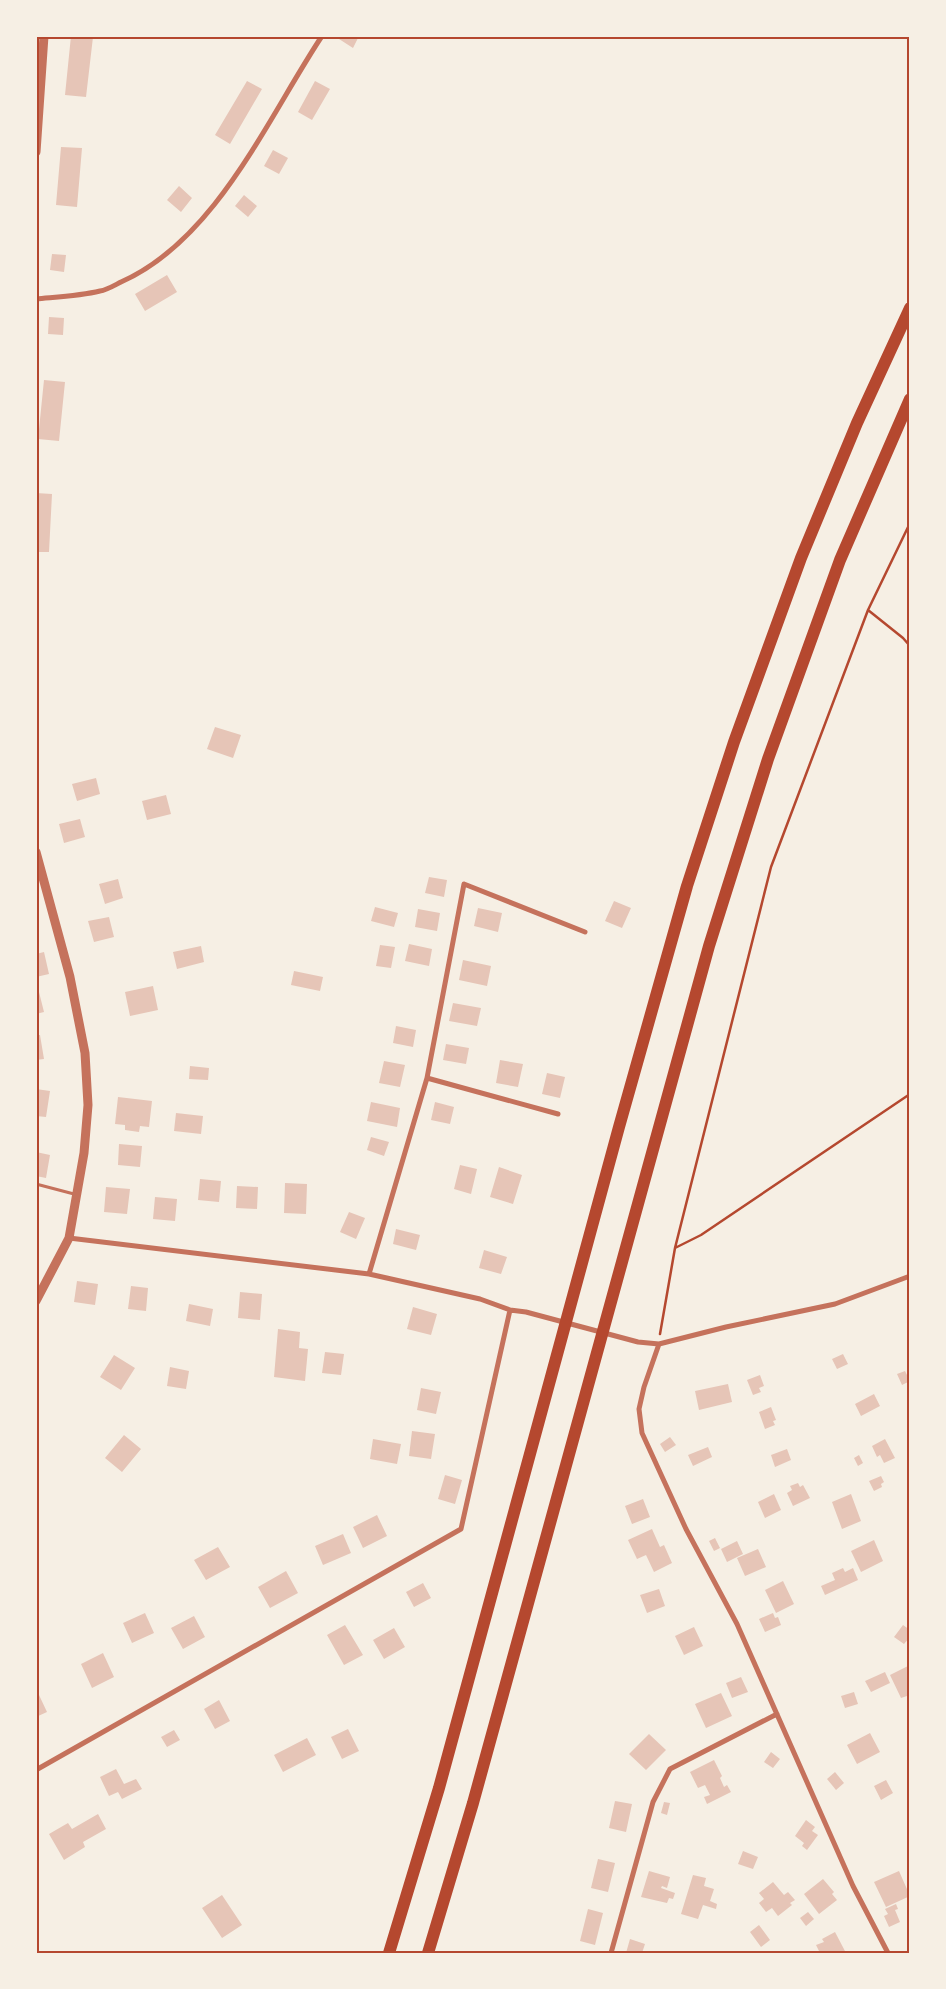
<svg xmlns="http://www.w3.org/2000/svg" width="946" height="1989" font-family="'IBM Plex Serif',serif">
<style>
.building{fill:#e6c5b7}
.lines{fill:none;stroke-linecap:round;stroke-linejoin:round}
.path{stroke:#b5482f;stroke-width:2.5}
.service{stroke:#c5725c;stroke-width:3}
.minor{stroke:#c5725c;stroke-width:5}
.tertiary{stroke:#c5725c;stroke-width:9}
.motorway{stroke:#b5482f;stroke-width:12}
.neatline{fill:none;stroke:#b5482f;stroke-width:2}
</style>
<rect width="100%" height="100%" fill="#f6efe4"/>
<path class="building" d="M71 36 93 37 86 97 65 95Z
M341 36H359L353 48 339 39Z
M247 81 262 89 230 144 215 135Z
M315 81 330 89 312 120 298 112Z
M61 147 82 148 77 207 56 205Z
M273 150 288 158 279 174 264 166Z
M179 186 192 198 181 212 167 200Z
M244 195 257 206 248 217 235 206Z
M52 254 66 255 64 272 50 270Z
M167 275 177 292 145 311 135 294Z
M49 317 64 318 63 335 48 334Z
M44 380 65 382 59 441 38 439Z
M36 493 52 494 49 552H36Z
M215 727 241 735 233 758 207 749Z
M96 778 100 794 77 801 72 784Z
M166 795 171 814 147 820 142 801Z
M80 819 85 837 64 843 59 824Z
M429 877 447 880 444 897 425 893Z
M118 879 123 898 105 904 99 884Z
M614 901 631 908 622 928 605 921Z
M375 907 398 913 394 927 371 921Z
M478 908 502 913 498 932 474 926Z
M418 909 440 913 437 931 415 927Z
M109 917 114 937 94 942 88 921Z
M409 944 432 949 429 966 405 961Z
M380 945 395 947 391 968 376 966Z
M201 946 204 962 177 969 173 952Z
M44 952 49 974 36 977V954Z
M463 960 491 966 487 986 459 980Z
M294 971 323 977 320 991 291 985Z
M153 986 158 1010 130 1016 125 992Z
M39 992 44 1012 36 1014V993Z
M453 1003 481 1008 477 1026 449 1021Z
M396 1026 416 1030 413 1047 393 1043Z
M36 1035H40L44 1059 36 1060Z
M446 1044 469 1048 466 1064 443 1060Z
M500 1060 523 1064 518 1087 496 1083Z
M384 1061 405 1065 400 1087 379 1083Z
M190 1066 209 1068 208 1080 189 1079Z
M547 1073 565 1077 560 1098 542 1094Z
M36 1089 50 1091 46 1117 36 1116Z
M118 1097 152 1101 149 1127 140 1126 139 1132 125 1130V1125L115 1124Z
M371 1102 400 1108 397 1127 367 1121Z
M435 1102 454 1107 450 1124 431 1120Z
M176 1113 203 1116 201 1134 174 1131Z
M371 1137 389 1142 384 1156 367 1150Z
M119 1144 142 1146 140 1167 118 1165Z
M36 1152 50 1155 46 1178 36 1176Z
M460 1165 477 1169 471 1194 454 1189Z
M499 1167 522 1175 513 1204 490 1197Z
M200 1179 221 1181 219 1202 198 1200Z
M285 1183 307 1184 306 1214 284 1213Z
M237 1186 258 1187 257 1209 236 1208Z
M106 1187 130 1189 127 1214 104 1212Z
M155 1197 177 1199 175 1221 153 1219Z
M349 1212 365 1218 356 1239 340 1232Z
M396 1229 420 1235 416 1250 393 1244Z
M484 1250 507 1257 501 1274 479 1268Z
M77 1281 98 1284 95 1305 74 1302Z
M131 1286 148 1288 146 1311 128 1309Z
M240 1292 262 1294 260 1320 238 1318Z
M189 1304 213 1309 210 1326 186 1321Z
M413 1307 437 1314 431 1335 407 1329Z
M278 1329 300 1332 299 1348 308 1349 305 1381 274 1377Z
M325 1352 344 1354 341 1375 322 1373Z
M843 1354 848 1364 837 1369 832 1359Z
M114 1355 135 1368 121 1390 100 1377Z
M170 1367 189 1371 186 1389 167 1386Z
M905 1371 910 1381 902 1385 897 1374Z
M760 1375 764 1386 759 1388 761 1392 753 1395 747 1380Z
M728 1384 732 1402 699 1410 695 1391Z
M421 1388 441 1392 436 1414 417 1410Z
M874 1394 880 1406 861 1416 855 1404Z
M771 1407 776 1420 773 1421 775 1425 765 1429 759 1412Z
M412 1431 435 1434 431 1459 409 1456Z
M124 1435 141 1449 122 1472 105 1458Z
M670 1437 676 1445 665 1452 660 1444Z
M373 1439 401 1444 397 1464 370 1459Z
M885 1439 895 1458 884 1463 880 1455 877 1457 872 1446Z
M708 1447 712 1457 693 1466 688 1455Z
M787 1449 791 1460 775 1467 771 1455Z
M859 1455 863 1463 858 1466 854 1458Z
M445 1475 462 1480 455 1504 438 1499Z
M881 1476 884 1482 881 1484 882 1487 874 1491 869 1481Z
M798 1483 800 1487 803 1485 810 1498 793 1506 787 1493 792 1490 790 1486Z
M774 1494 781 1510 765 1518 758 1502Z
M851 1494 861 1521 842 1529 832 1502Z
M643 1499 650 1517 632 1524 625 1506Z
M377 1515 387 1536 363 1548 353 1527Z
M652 1529 660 1547 664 1545 672 1563 654 1572 646 1555 637 1559 628 1540Z
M343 1534 351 1553 323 1565 315 1546Z
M715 1538 720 1548 714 1551 709 1541Z
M874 1540 883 1561 861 1572 851 1551Z
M737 1541 743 1554 727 1562 721 1549Z
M218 1547 230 1567 206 1580 194 1560Z
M758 1549 766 1567 745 1576 737 1558Z
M843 1568 845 1572 853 1568 858 1580 825 1595 821 1586 835 1580 832 1573Z
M286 1571 298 1593 270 1608 258 1587Z
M783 1581 794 1604 776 1613 765 1590Z
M423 1583 431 1598 414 1607 406 1592Z
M659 1589 665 1606 647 1613 640 1595Z
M145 1613 154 1633 132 1643 123 1623Z
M773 1613 775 1618 778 1617 781 1625 765 1632 759 1619Z
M194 1616 205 1637 183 1649 171 1628Z
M345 1625 363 1655 344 1665 327 1635Z
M903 1625 910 1630V1637L904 1644 894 1637Z
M694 1627 703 1646 684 1655 675 1636Z
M394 1628 405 1647 384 1659 373 1640Z
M103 1653 114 1677 92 1688 81 1664Z
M910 1665V1695L901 1698 890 1675Z
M885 1672 890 1683 871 1692 865 1681Z
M741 1677 748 1692 732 1698 726 1683Z
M854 1692 858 1704 845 1708 841 1696Z
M721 1693 732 1716 706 1728 695 1704Z
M39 1695 47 1712 36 1717V1697Z
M219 1700 230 1721 215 1729 204 1709Z
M348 1729 359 1751 342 1759 331 1737Z
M174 1730 180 1740 167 1747 161 1737Z
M870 1733 880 1752 857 1764 847 1745Z
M649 1734 666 1750 646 1770 629 1754Z
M307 1738 316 1755 283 1772 274 1755Z
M771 1752 780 1759 773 1768 764 1762Z
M714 1760 722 1776 720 1778 724 1787 727 1785 731 1792 707 1804 704 1797 710 1795 705 1785 698 1788 690 1772Z
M116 1769 124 1784 136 1779 142 1789 122 1799 118 1792 109 1796 100 1777Z
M835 1772 844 1783 836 1790 827 1779Z
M886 1780 893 1793 881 1800 874 1786Z
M615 1801 632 1804 626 1832 609 1828Z
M664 1802 670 1803 667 1815 661 1813Z
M98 1814 106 1829 83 1842 85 1847 64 1860 49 1834 68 1823 72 1829Z
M806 1820 815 1827 812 1831 818 1835 807 1850 802 1846 804 1843 795 1836Z
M743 1851 758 1857 753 1869 738 1864Z
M598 1859 615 1863 608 1892 591 1888Z
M649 1871 670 1877 667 1888 662 1886 661 1888 675 1893 673 1899 669 1898 667 1903 641 1897Z
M899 1871 910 1896 886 1907 874 1882Z
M693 1875 706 1878 704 1886 714 1889 710 1901 717 1904 716 1909 703 1905 698 1919 681 1914Z
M823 1879 834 1892 832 1894 837 1900 819 1914 804 1894Z
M773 1882 784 1895 788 1892 795 1900 790 1903 792 1905 778 1916 772 1908 766 1912 759 1903 764 1899 759 1893Z
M222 1895 242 1925 222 1938 202 1908Z
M896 1904 898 1909 895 1910 900 1922 889 1927 884 1916 888 1914 885 1909Z
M588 1909 603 1913 595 1945 580 1941Z
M808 1912 814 1919 806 1926 800 1918Z
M759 1925 770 1940 761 1947 750 1932Z
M835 1932 846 1953H820L816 1945 824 1942 822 1939Z
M630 1939 645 1944 642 1953H626Z"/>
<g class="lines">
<path class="path" d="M868 610 903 638 910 646
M675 1248 701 1235 910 1094
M660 1334 675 1248 771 867 868 610 910 523"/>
<path class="service" d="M36 1184 74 1194"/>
<path class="minor" d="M36 299C57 297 80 296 100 291 107 290 115 285 121 282 216 240 267 119 322 36
M427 1078 558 1114
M69 1238 369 1274 480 1299 510 1310 526 1312 638 1342 659 1344 726 1327 835 1304 910 1276
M369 1274 427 1078 464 884 585 932
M659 1344 644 1387 639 1409 642 1433 686 1529 737 1624 853 1886 888 1953
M36 1770 461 1529 510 1310
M611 1953 653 1802 670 1769 777 1714"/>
<path class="tertiary" d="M36 152 44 36
M36 852 70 977 85 1053 88 1105 84 1153 69 1238 36 1301"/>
<path class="motorway" d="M389 1953 439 1788 619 1127 687 886 734 742 801 558 857 423 910 308
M428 1953 473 1803 709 946 768 759 840 560 910 399"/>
</g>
<rect width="946" height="1989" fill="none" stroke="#f6efe4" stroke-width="75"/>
<rect x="38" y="38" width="870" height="1914" class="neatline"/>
</svg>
